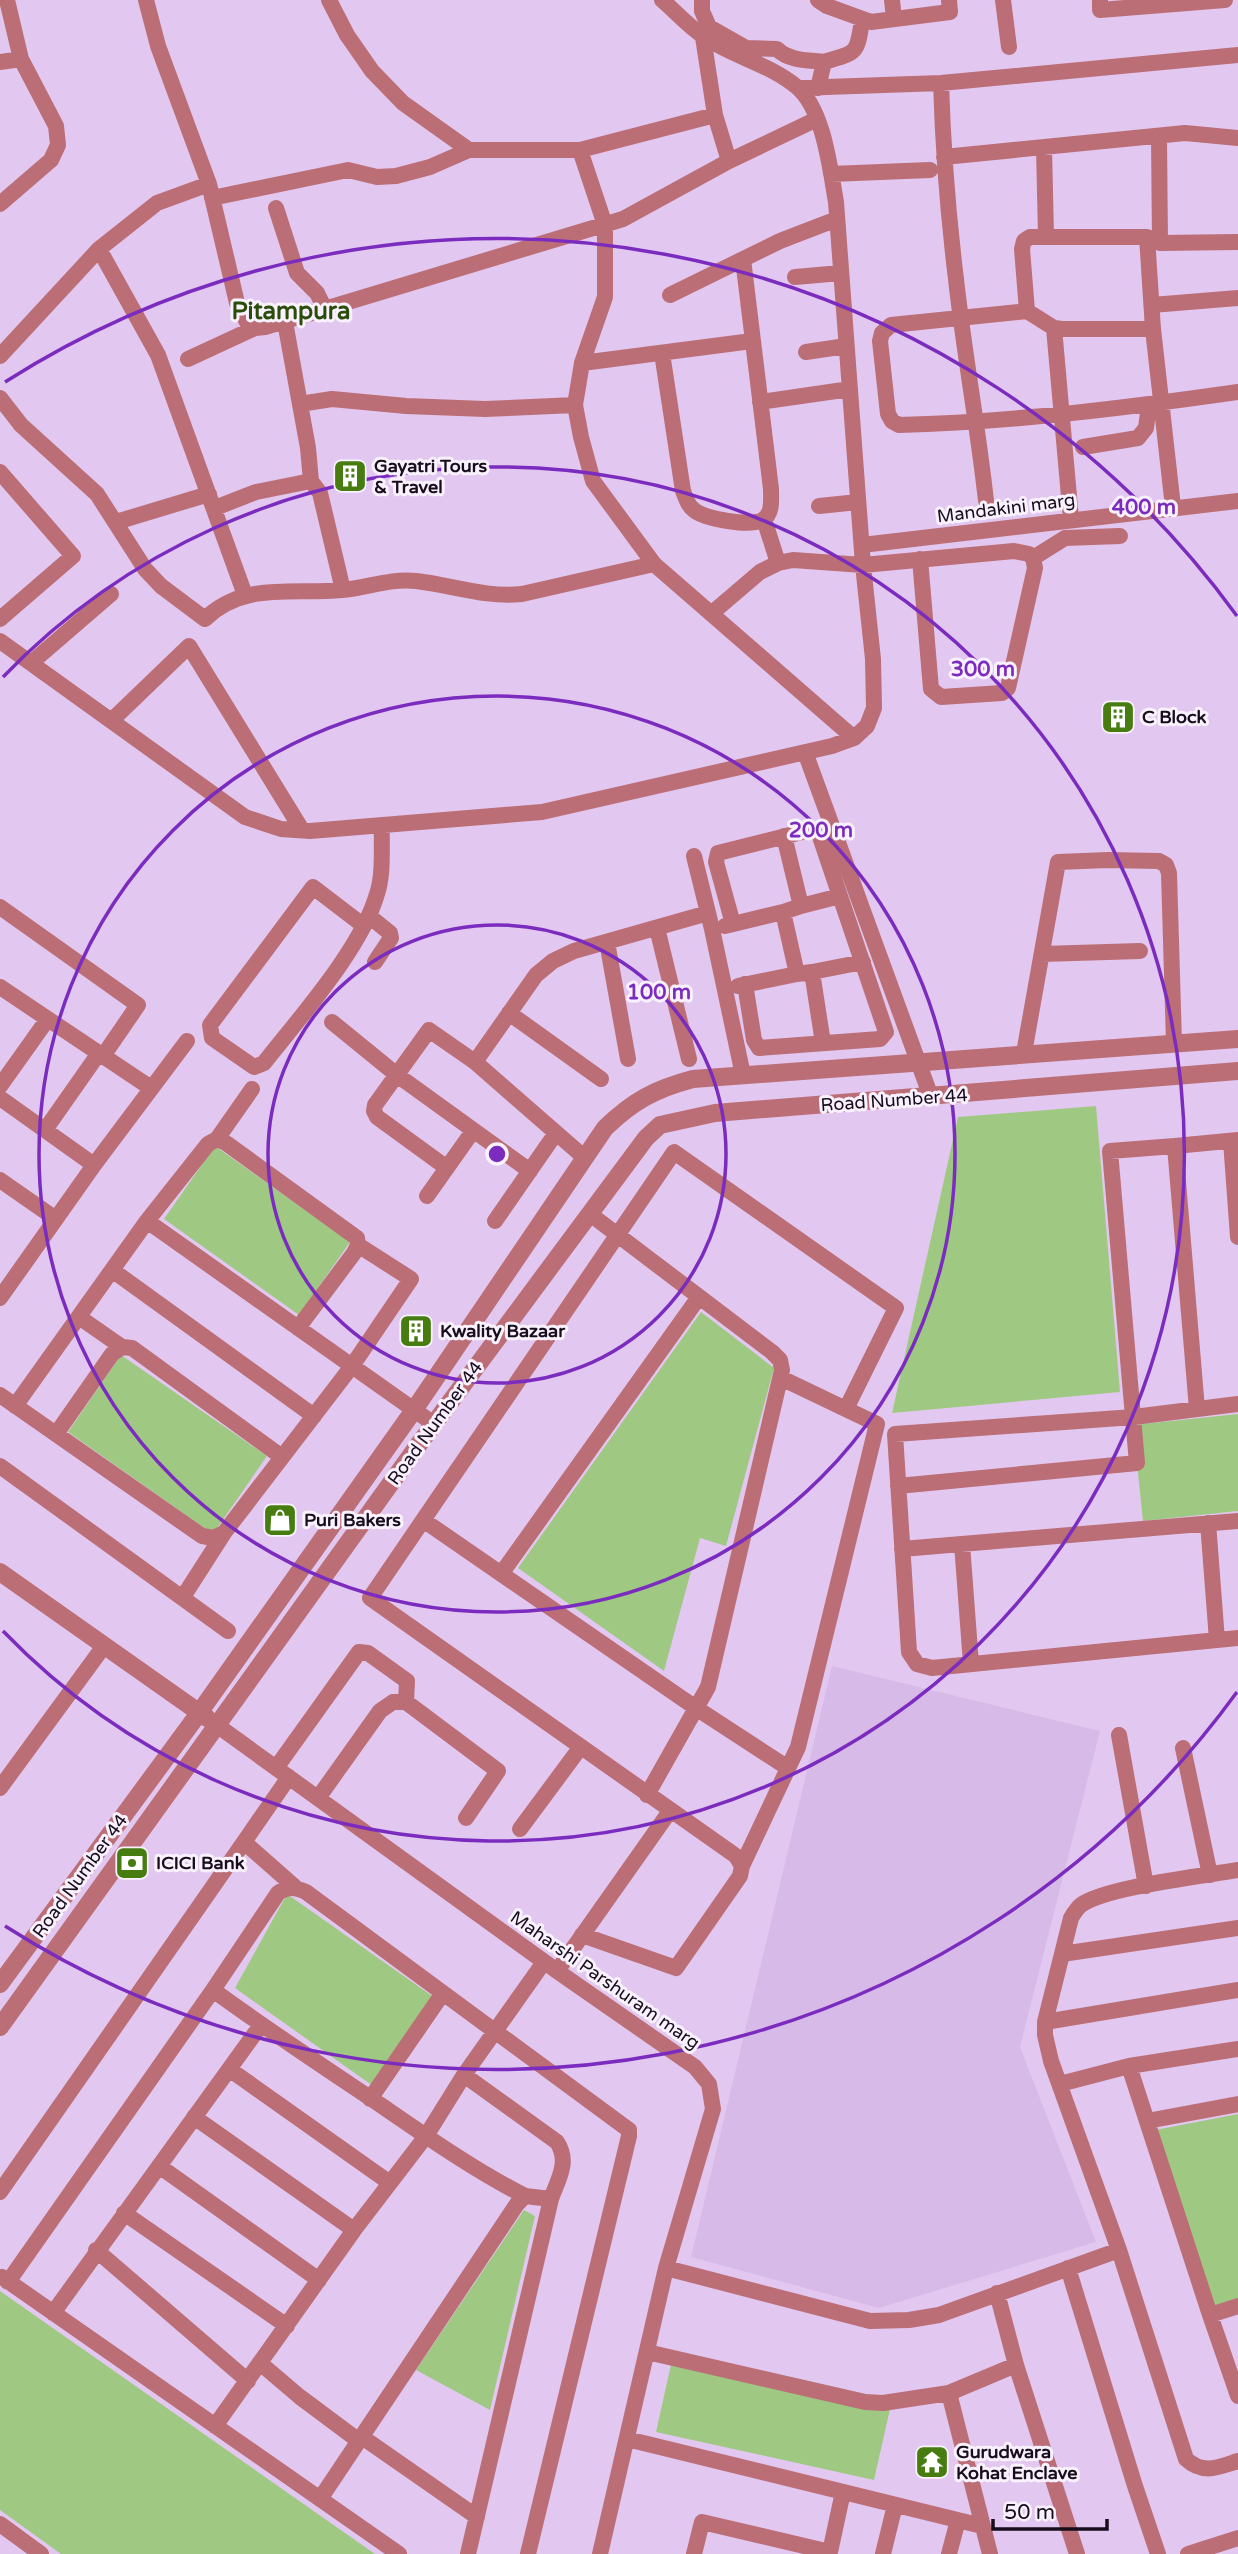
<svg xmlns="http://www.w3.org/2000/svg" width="1238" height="2554" font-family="'Varela Round',sans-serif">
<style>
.built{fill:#d8bae8}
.green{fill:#9fc983}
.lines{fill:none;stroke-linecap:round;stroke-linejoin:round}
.minor{stroke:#bb6e76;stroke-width:16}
.tertiary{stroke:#bb6e76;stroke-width:18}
.ring{fill:none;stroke:#7b2cbf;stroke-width:3.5}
.labels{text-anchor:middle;stroke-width:6;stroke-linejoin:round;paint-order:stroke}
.poi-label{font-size:18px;font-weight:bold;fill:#170d1b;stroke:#f9f1fd;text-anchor:start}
.street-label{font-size:18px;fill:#170d1b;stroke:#f9f1fd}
.district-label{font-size:24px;font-weight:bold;fill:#2b4d0b;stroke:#f9f1fd}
.centre{fill:#7b2cbf;stroke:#f9f1fd;stroke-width:3.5}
.ring-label{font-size:21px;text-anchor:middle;font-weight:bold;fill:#7b2cbf;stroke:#f9f1fd;stroke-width:6;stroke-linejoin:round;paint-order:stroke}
</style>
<rect width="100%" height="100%" fill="#e2c8f0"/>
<path class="built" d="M832 1666 1100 1731 1020 2047 1096 2242 879 2308 691 2257Z"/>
<path class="green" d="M1096 1106 1120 1392 892 1413 958 1117Z
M215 1146 350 1242 299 1315 164 1219Z
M701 1312 774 1368 726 1546 700 1538 664 1671 518 1568Z
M121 1355 267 1456 213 1534 68 1432Z
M1238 1414V1511L1143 1521 1133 1425Z
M287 1894 442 2003 380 2091 235 1988Z
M1238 2114V2311L1212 2320 1150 2131Z
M524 2210 535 2216 490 2410 416 2370Z
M0 2291 375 2554H61L0 2510Z
M674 2351 892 2400 874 2480 656 2432Z"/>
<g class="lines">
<path class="minor" d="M146 0 158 46 209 184 237 303 248 324 255 328
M329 0 347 35 372 71 403 103 469 150H580L715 115
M702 0V11L709 27 746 48 777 49C789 61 808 60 824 62
M818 0 827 6 871 22 950 12 949 0
M892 0 894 19
M1003 0 1009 47
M1100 0V10L1225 0
M703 37 715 115 729 161
M0 62 21 59 7 0
M941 83C943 148 948 214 956 279 964 353 978 427 986 501
M798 88 941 83 1238 55
M818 88 824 62C857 52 857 55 862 20
M1159 136 1160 243
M1044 148 1046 236
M580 150 605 225V297L582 363 575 405 581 437 593 481 654 564 854 738
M944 157 1185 133 1238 138
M831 174 930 170
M212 198 348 170 377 177 396 176 430 167 469 150
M0 204 51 160 58 145 56 126 21 59
M276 208 297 273 317 293 325 309
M1147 237 1153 329 1173 507
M99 249 158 355 245 595
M795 277 841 273
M670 295 780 241 837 219
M1152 305 1238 298
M1027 311 1022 249 1024 241 1030 237H1147L1160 243 1238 242
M285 322 308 448 311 481
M1054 328 1071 519
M1153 329H1062L1054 328 1027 311 891 325 882 333 880 341 888 414 892 421 899 425C1013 422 1126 408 1238 392
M806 352 846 346
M662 353 683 491C686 498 688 506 694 510 704 519 751 527 763 520 773 513 771 500 771 489L743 259
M0 356 99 249 157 203 209 184
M188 359 255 328 265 327 623 219 729 161 817 119
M582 363 752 341
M0 398 21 425 97 494 145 569 161 586 205 619C244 581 294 595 342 590 367 588 390 578 416 581 452 585 485 598 522 594L654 564
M760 402 850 389
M300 404 332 399 406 406 485 409 575 405
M1083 447 1138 438 1146 428 1149 404
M0 472 73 556 0 619
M819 506 858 502
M215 508 256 492 311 481 320 493 343 590
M764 519 778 563
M116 522 209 494
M862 545 1238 501
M1033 558 1065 538 1120 536
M712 613 760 572 778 563 793 560 863 565 1014 551 1029 554 1033 558 1035 568 1008 688 1002 693 941 697 931 689 920 559
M0 641 245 817 281 829 310 831 542 812 832 746 854 738 867 726 874 708 873 659 863 565 836 202C830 169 824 110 797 87 770 64 731 56 703 36 688 26 676 12 662 0
M31 663 111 594
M111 721 189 646 302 830
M805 752 931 1097
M694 856 712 929 743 1075
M801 906 840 896
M0 907 138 1005 103 1056
M783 912 801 906 784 836
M369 916 390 933 391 938 375 962
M733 924 716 862 718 853 810 830 819 834 886 1032 880 1039 759 1048 754 1040 745 984
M364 926 313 887 210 1025 212 1038 254 1067 264 1063C300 1017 361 949 377 894 384 873 381 847 382 825
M725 926 783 912 797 974 738 986
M657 928 689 1059
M607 942 628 1059
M1042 954 1140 951
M812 972 863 962
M797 974 812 972 823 1043
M0 987 151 1088
M509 1013 601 1079
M332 1022 397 1075 530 1171
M1024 1053 1058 862 1108 860 1159 861 1166 865 1169 873 1174 1043
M475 1062 536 975 553 961 574 951 708 913
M0 1086 47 1020
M0 1098 94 1165
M45 1130 99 1053
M217 1139 252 1089
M1231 1141 1238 1237
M447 1168 377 1117 374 1111 375 1105 429 1030 475 1062 585 1158
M0 1180 56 1219
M427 1196 473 1131
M590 1214 772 1352 780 1360 782 1370 708 1687 647 1795
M147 1221 434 1424
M495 1221 556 1133
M112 1270 314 1416
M0 1298 94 1165 187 1041
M79 1317 122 1347
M0 1395 202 1536 214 1538 224 1533 352 1366 411 1279 358 1245
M1238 1404 1134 1417 895 1434 909 1652 917 1664 932 1668 1238 1638
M15 1406 147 1221 208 1144 217 1139 226 1143 357 1238 358 1245 354 1253 298 1328
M1197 1409 1175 1146 1238 1140
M56 1434 112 1354 122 1347 132 1348 282 1457
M0 1466 228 1631
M898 1486 1137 1463 1110 1151 1175 1146
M423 1520 696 1708 788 1768
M1208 1523 1217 1640
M962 1544 971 1664
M902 1549 1238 1521
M501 1574 699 1297
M183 1597 224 1533
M218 1726 557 1971 695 2067 709 2084 713 2109 666 2268 600 2554
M1119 1735 1146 1886
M1183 1748 1210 1875
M276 1768 359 1652 368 1653 407 1681 406 1702
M289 1777 244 1842 295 1887
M0 1788 104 1646
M318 1798 380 1711 393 1702H406L498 1771 466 1818
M520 1829 580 1748
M742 1866 798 1747 877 1424 781 1378
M1238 1870C1204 1876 1106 1887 1081 1905 1077 1908 1074 1913 1071 1918L1045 2022V2035L1051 2061 1119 2250 1186 2459C1203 2475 1219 2467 1238 2461
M582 1935 676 1968 740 1876 742 1866 736 1856 370 1598 674 1152 896 1308 846 1409
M1062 1954 1238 1928
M557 1971 670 1811
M213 1990C269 2031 327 2069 385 2108 430 2139 476 2171 525 2196
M1045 2022 1238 1990
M1129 2066 1210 2315 1238 2306
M229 2069 390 2183
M464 2075 557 2142C570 2162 558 2179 551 2199L468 2554
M1060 2084 1129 2066 1238 2049
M370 2099 443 1993
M194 2117 354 2230
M1147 2121 1238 2104
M159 2166 319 2280
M0 2192 244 1842
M124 2213 287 2326
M96 2250 248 2381
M666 2268 870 2321 909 2320 939 2315 1119 2250
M1068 2268 1135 2486 1158 2554
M2 2277 399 2554
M8 2282 213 1990 278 1893C288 1886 295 1887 306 1892L629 2130V2136L528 2554
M997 2293 1016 2365 1077 2554
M53 2313 261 2025
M1210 2315 1238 2396
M647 2352 865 2402 883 2403 949 2393 1016 2365
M260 2363 300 2397 359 2441
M949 2393 990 2554
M215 2426 354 2230 426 2136 464 2075 544 1962
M362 2437 477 2517
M627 2439 982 2526
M320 2499 517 2204 525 2196 551 2199
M0 2524 41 2554
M830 2552 843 2492
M694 2554 702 2522 830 2552 829 2554
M883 2554 895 2505
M949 2554 958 2520
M1188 2554 1238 2538"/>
<path class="tertiary" d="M0 1572 207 1718
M0 1984 199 1713 414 1410 605 1128C633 1101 655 1089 693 1079L1238 1039
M0 2027 419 1444 646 1138 660 1125 715 1113 1238 1071"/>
</g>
<g class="ring">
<circle cx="497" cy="1154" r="229"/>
<circle cx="497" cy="1154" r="458"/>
<path d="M3 677A687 687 0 1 1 3 1631"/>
<path d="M1237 1692A915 915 0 0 1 5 1926M5 382A915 915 0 0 1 1237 616"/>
</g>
<defs>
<g id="building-square" transform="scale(1.75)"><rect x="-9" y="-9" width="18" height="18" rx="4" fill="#477c10" stroke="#f9f1fd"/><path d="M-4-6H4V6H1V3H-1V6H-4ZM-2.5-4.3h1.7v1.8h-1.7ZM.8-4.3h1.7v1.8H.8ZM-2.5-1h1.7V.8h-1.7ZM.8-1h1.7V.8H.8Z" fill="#fff"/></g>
<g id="shop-square" transform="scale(1.75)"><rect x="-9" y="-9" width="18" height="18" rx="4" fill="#477c10" stroke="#f9f1fd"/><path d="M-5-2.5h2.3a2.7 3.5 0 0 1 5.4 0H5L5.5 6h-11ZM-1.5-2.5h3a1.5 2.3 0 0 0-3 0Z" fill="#fff"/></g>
<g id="bank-square" transform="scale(1.75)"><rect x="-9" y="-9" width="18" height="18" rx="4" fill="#477c10" stroke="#f9f1fd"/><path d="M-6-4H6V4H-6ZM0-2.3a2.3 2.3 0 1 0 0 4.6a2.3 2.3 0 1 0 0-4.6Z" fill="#fff"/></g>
<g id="temple-square" transform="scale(1.75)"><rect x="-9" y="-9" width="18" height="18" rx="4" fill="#477c10" stroke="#f9f1fd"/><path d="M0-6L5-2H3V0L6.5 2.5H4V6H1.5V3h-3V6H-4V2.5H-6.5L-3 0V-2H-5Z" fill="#fff"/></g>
</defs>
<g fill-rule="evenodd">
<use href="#building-square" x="350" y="476"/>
<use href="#building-square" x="1118" y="717"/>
<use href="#building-square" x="416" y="1331"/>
<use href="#shop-square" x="280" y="1520"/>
<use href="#bank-square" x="132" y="1863"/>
<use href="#temple-square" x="932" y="2462"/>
</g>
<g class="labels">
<g class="poi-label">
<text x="374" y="472">Gayatri Tours<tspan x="374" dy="21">&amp; Travel</tspan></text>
<text x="1142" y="723">C Block</text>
<text x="440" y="1337">Kwality Bazaar</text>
<text x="304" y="1526">Puri Bakers</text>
<text x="156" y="1869">ICICI Bank</text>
<text x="956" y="2458">Gurudwara<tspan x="956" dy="21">Kohat Enclave</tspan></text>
</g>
<g class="street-label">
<text transform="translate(1006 508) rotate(-7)" y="6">Mandakini marg</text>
<text transform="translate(894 1100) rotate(-4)" y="6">Road Number 44</text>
<text transform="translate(435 1423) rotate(-54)" y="6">Road Number 44</text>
<text transform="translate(80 1876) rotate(-54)" y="6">Road Number 44</text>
<text transform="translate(605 1980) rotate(35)" y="6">Maharshi Parshuram marg</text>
</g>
<g class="district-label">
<text x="291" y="319">Pitampura</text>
</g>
</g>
<circle cx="497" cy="1154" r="10" class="centre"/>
<g class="ring-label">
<text x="1144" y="514">400 m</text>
<text x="983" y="676">300 m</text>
<text x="821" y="837">200 m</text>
<text x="659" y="999">100 m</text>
</g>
<path d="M993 2519v10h114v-10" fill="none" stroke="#170d1b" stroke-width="3.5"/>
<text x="1004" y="2519" font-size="21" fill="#170d1b" stroke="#f9f1fd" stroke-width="5" paint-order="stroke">50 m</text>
</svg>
